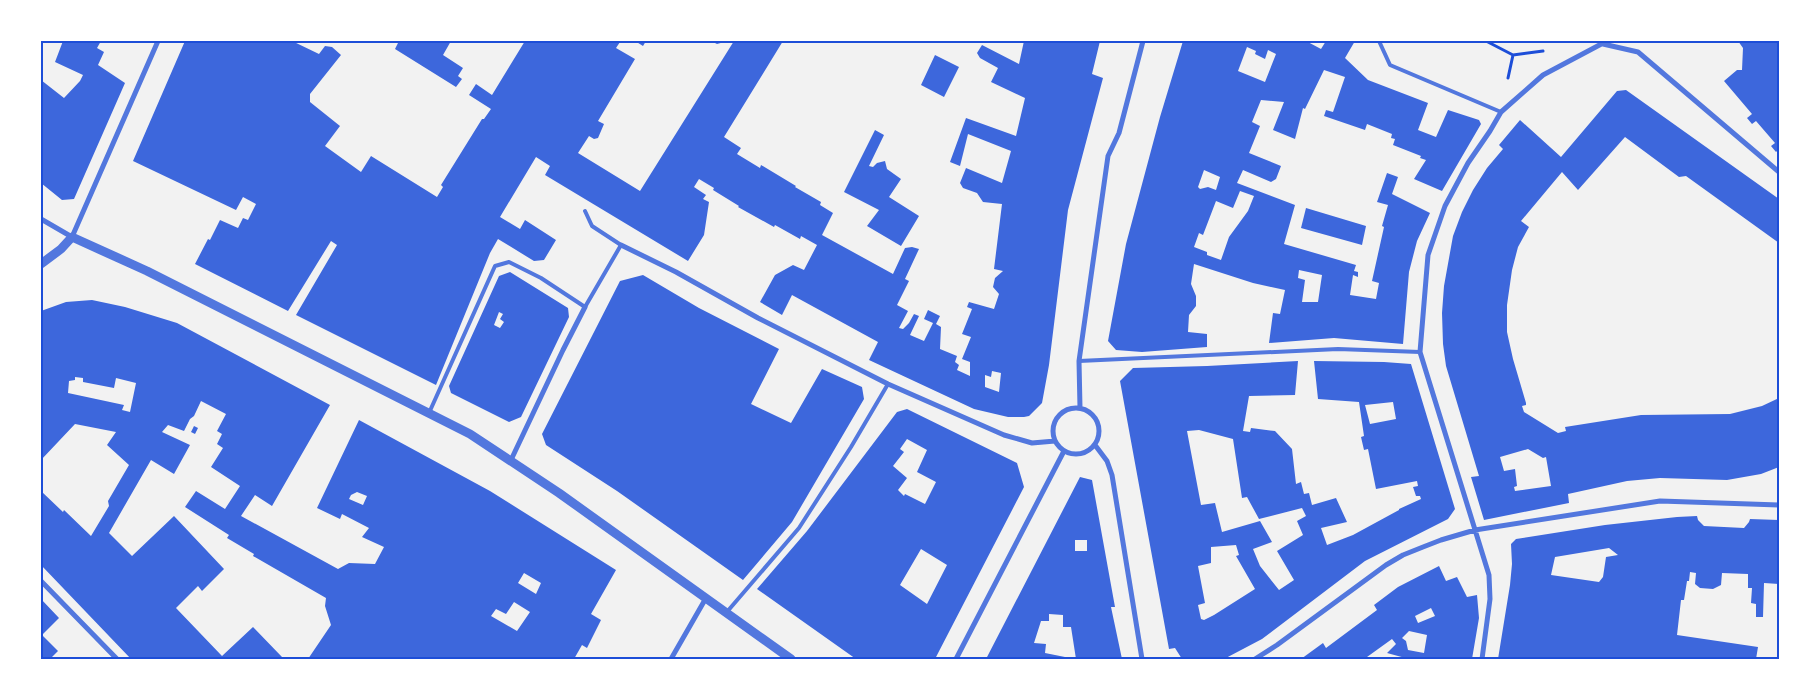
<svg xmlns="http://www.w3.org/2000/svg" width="1820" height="700" font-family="'Work Sans',sans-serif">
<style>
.building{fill:#3d67dc;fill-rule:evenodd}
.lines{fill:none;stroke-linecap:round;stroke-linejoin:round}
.path{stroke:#1d4ed8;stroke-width:3}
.service{stroke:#5277de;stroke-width:4}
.minor{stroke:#5277de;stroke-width:5}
.tertiary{stroke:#5277de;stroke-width:9}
.neatline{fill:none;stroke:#1d4ed8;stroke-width:2}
</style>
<rect width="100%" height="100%" fill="#f2f2f2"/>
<path class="building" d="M63 41H101L97 48 104 52 98 65 125 83 74 199 62 200 41 183V80L64 98 80 81 83 75 55 62Z
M185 41H292L319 54 325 46 332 47 341 55 310 94V102L340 126 325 146 361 172 371 156 437 197 443 187 441 185 482 119H484L491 109 469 95 476 84 492 95 525 41H619L620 42 616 48 635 59 598 121 604 124 598 138 594 139 589 136 578 153 640 191 734 41H783L724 137 741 148 737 154 760 168 761 165 796 186 795 187 821 202 820 205 833 213 822 235 893 274 905 248 912 247 919 249 905 279 909 281 897 305 908 311 899 328 903 329 909 323 914 314 919 316 910 335 924 341 933 323 924 319 928 310 940 316 936 324 941 327 940 349 957 356 955 362 959 365 957 370 970 376V362L962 359 971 337 962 334 972 309 967 307 969 302 994 309 999 294 993 287 995 278 1003 271 994 269 1002 204 983 202 977 193 963 188 960 183 966 168 1002 183 1011 151 968 134 960 166 950 162 966 118 1016 136 1025 98 991 82 998 68 980 58 977 53 982 45 1019 64 1024 41H1100L1092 74 1103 78 1068 210 1049 365 1042 403 1029 416 1024 417H1008L974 409 869 360 878 342 792 295 782 315 760 302 775 275 793 265 804 270 817 245 801 236 800 239 775 225 774 227 738 207 739 206 713 190 714 188 699 179 694 187 706 195 703 199 709 202 704 235 688 261 545 175 550 166 536 157 500 217 520 229 525 220 556 240 544 260 534 261 498 239 490 253 436 385 296 315 337 245 331 241 288 311 195 264 208 239 210 240 220 220 238 228 243 218 248 220 256 204 243 197 236 210 133 161ZM992 371 1001 373 999 392 985 387V375L991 377Z
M399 41H451L443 55 463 68 458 76 462 79 456 87 395 49Z
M635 41H646L643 46Z
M711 41H728L717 44Z
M1183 41H1306L1321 49 1326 41H1355L1345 58 1368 80 1428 103 1418 130 1436 137 1448 110 1479 120 1481 124 1442 191 1414 179 1426 160 1420 158 1421 156 1393 145 1395 139 1391 138 1392 134 1367 124 1365 130 1324 116 1326 110 1333 112 1345 77 1324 70 1305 109 1303 108 1295 139 1273 130 1284 102 1261 100 1252 122 1260 126 1249 153 1281 166 1276 179 1271 182 1243 170 1237 183 1295 205 1284 244 1356 265 1354 271 1358 272V277L1353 275 1350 295 1376 299 1379 283 1372 281 1384 227 1382 226 1388 205 1377 202 1387 173 1398 177 1392 194 1430 213 1417 241 1409 272 1403 344 1334 338 1269 343 1273 313 1280 314 1285 290 1253 283 1194 264 1191 284 1196 296V306L1189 315 1188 332 1207 334V347L1142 352 1116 350 1108 341 1126 244 1160 117ZM1247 47 1256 51 1255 54 1265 59 1268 50 1276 54 1265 82 1238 71ZM1204 170 1220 177 1216 190 1208 187 1200 189 1198 187ZM1240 191 1254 196 1248 211 1229 237 1221 260 1207 255V252L1194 247 1199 233 1203 235 1216 201 1233 208ZM1299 270 1322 275 1318 302H1302L1305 280 1298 278Z
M1738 41H1779V149L1776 152 1771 146 1775 143 1756 121 1752 124 1747 118 1752 114 1724 81 1737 70H1742L1743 48Z
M935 55 959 67 944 97 921 85Z
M1626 90 1779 199V243L1686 176 1679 177 1625 137 1578 190 1562 172 1521 221 1529 227 1518 247 1512 270 1507 305V332L1513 359 1526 403V405L1522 406 1524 412 1558 433 1566 431 1565 427 1641 415 1730 414 1762 406 1779 398V467L1761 474 1727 480 1660 478 1627 481 1568 494 1569 503 1484 520 1471 477 1479 476 1446 366 1443 344 1442 313 1444 286 1453 236 1462 212 1473 190 1487 168 1503 149 1499 145 1520 120 1561 157 1617 91ZM1528 449 1543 458 1546 457 1551 486 1515 491 1514 487 1517 486 1515 469 1504 471 1500 457Z
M875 130 884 135 869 166 873 167 877 163 885 161 887 169 901 179 889 197 919 216 901 246 867 226 879 210 844 192Z
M1306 208 1366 226 1362 245 1301 228Z
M510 272 568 308 569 317 521 417 509 422 451 393 449 386 499 276ZM499 312 503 314 500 319 504 322 500 328 494 325Z
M643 275 699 308 779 349 751 404 791 423 822 369 862 387 864 399 792 522 743 580 617 491 546 445 542 434 620 281Z
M92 300 125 307 177 323 330 405 272 506 255 495 241 516 338 569 349 563 375 564 384 547 362 537 369 528 342 514 340 519 317 508 359 420 490 491 616 570 591 614 601 620 587 648 582 645 574 659H308L331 625 325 606 326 598 253 556 254 554 227 538 229 535 185 507 196 491 225 509 240 486 211 467 223 448 217 444 222 434 217 431 226 414 201 401 194 416 190 419 184 431 168 425 162 432 190 445 174 474 151 460 109 533 132 556 174 516 224 569 202 591 198 586 176 608 222 656 253 627 282 657 281 659H131L41 565V491L63 512 64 510 91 536 109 506 108 501 129 465 107 445 116 432 75 424 41 460V311L66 302ZM75 377 83 378V382L114 388 116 378 136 383 130 412 122 410 124 405 68 393 69 381 75 380ZM357 492 367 496 363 505 349 499 351 495ZM524 573 541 583 536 594 518 583ZM514 602 530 612 517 631 491 616 496 609 506 614Z
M1298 361 1295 395 1249 396 1243 431 1250 432 1251 428 1275 431 1292 449 1296 484 1301 482 1304 494 1309 493 1312 505 1336 498 1347 522 1321 528 1327 545 1353 535 1399 510V509L1421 499 1420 496H1416L1413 487 1418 486 1417 481 1376 489 1368 449 1364 450 1361 437 1364 436 1359 402 1318 399 1314 361 1384 362 1411 364 1455 509 1448 519 1365 561 1262 639 1224 659H1182L1175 648 1169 649 1120 381 1133 368 1207 366ZM1393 402 1396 419 1370 424 1365 405ZM1199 430 1233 439 1242 498 1247 497 1259 519 1302 508 1306 516 1297 521 1303 535 1277 551 1294 580 1279 590 1260 566 1253 549 1272 542 1260 521 1222 532 1215 503 1201 505 1187 431ZM1236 545 1239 555 1236 556 1255 589 1214 615 1204 620 1201 619 1198 605 1205 603 1198 566 1211 563V547Z
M907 409 1017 463 1024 487 935 659H856L757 589 807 531 897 412ZM907 439 927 450 917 472 936 482 925 504 905 494 904 496 898 490 907 478 893 466 904 452 900 449ZM921 549 947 565 927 604 900 585Z
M194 426 198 428 195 434 191 432Z
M1080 477 1092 480 1115 607H1111L1122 659H1076L1071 627H1063V615L1049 614V621H1041L1034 643 1046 644 1045 653 1075 659H986ZM1075 540H1087V551H1075Z
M1697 516 1698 520 1704 526 1744 528 1749 522 1750 519 1779 520V584L1764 583 1763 617H1756V604L1751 603 1752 588H1748V574L1722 573 1721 585 1713 589 1700 588 1695 584 1696 573 1690 572 1689 581H1687L1684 600H1681L1677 635 1758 647 1756 659H1498L1510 585 1512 564 1511 544 1516 539 1605 525 1677 517ZM1609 548 1618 555 1606 557 1603 577 1599 582 1551 575 1555 557Z
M1439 566 1446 581 1457 577 1467 597 1477 595 1479 618 1472 659H1409L1387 653 1396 644 1392 639 1367 657 1368 659H1301L1323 643 1326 648 1377 610 1374 605 1398 587ZM1431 608 1435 616 1418 623 1415 616ZM1409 631 1427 635 1424 653 1408 650 1406 641 1402 638Z
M41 599 59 618 42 635 58 651 50 659H41Z"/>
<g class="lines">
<path class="path" d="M1486 41 1513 55
M1508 78 1513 55 1543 51"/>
<path class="service" d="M1379 41 1390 65 1501 112
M1079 361 1338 349 1420 352
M429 413 495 266 509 262 541 278 585 307 621 245 592 226 585 211
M726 613 799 528 851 447 888 384"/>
<path class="minor" d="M1603 44 1638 52 1779 172
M41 219 72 237 158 41
M621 245 676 272 758 318 888 384 1004 435 1032 443 1055 441
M1053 431a23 23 0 1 1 46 0a23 23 0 1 1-46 0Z
M1080 408 1079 361 1108 156 1119 133 1143 41
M1095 445 1107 461 1112 475 1142 659
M511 460 563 350 585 307
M41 581 117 659
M671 659 706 598
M956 659 1064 451
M1255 659 1277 645 1386 565 1403 555 1423 547 1441 540 1475 530 1660 501 1779 505
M1482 659 1490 599 1489 575 1420 352 1428 255 1445 206 1468 163 1490 131 1501 112 1543 75 1607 41"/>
<path class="tertiary" d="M41 264 61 249 72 237 147 271 470 434 559 493 791 659"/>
</g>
<rect width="1820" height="700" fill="none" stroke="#ffffff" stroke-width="85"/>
<rect x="42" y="42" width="1736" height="616" class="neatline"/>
</svg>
